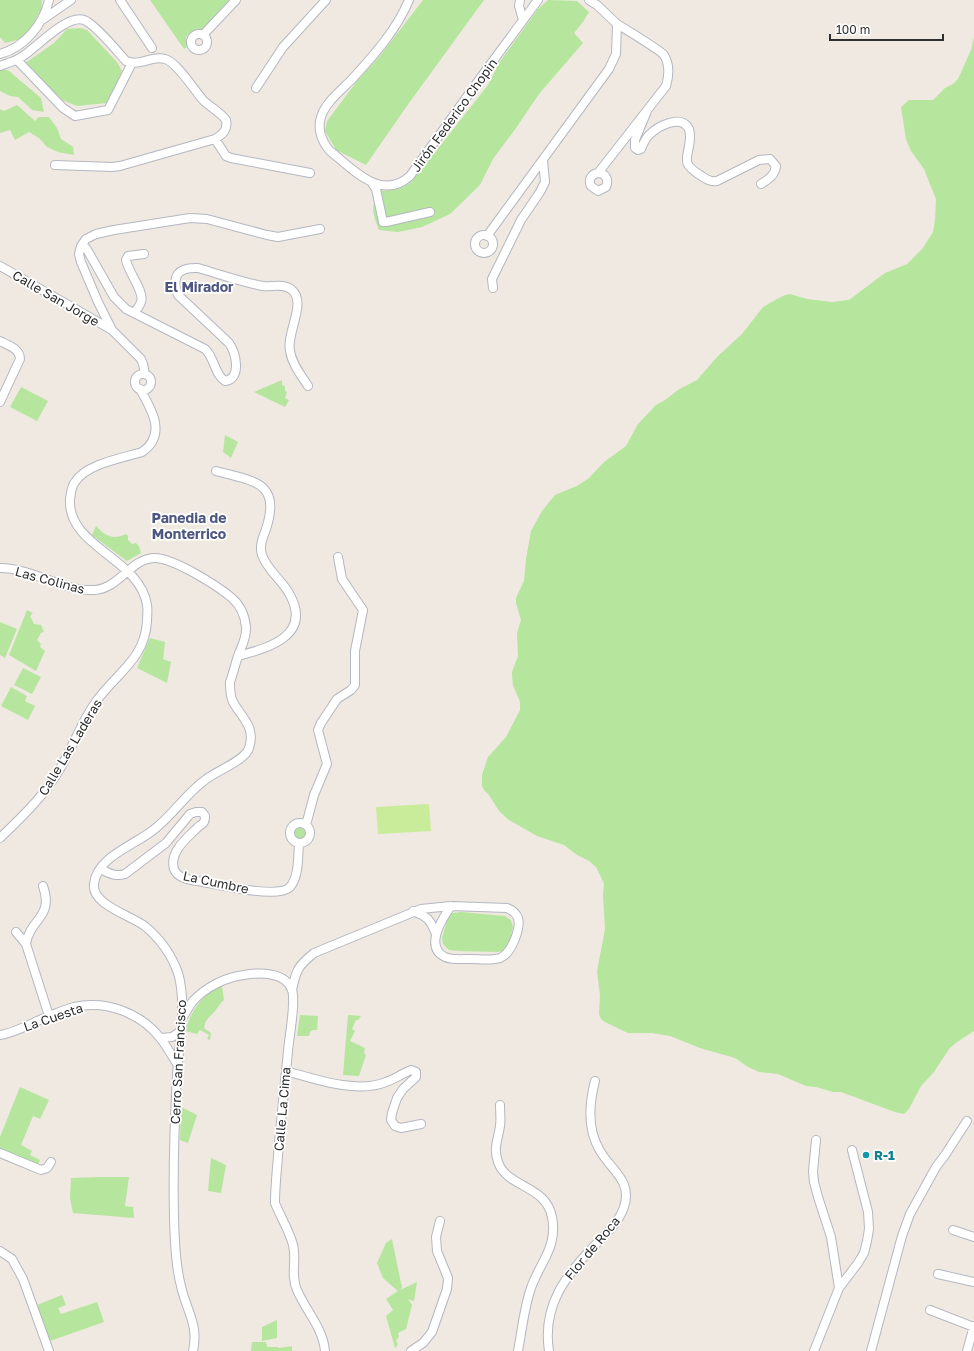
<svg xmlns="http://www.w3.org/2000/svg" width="974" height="1351" font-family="'Golos Text',sans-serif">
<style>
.green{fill:#b6e59e}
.pitch{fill:#c9ec9a}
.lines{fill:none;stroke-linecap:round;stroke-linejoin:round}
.minor-casing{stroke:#b4b7c1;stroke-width:10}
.minor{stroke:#fff;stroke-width:8}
.culture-dot{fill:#0f9aa8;stroke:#fff;stroke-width:1.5}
.labels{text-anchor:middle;stroke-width:3.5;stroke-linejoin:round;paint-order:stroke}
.street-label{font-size:13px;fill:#2e2e2e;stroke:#fff}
.culture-label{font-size:13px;font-weight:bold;fill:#0d838f;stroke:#fff;text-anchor:start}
.neighbourhood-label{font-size:14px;font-weight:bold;fill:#4d5680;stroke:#fff}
</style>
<rect width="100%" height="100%" fill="#efe9e1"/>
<path class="green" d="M0 0H42L41 9 32 26 21 39 5 43 0 37Z
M150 0H229L202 30 188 34 186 37 187 47 184 49Z
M423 0H484L409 103 366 165 336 150 325 131 327 121 358 80 379 57Z
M548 0 577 1 589 12 583 22 574 33 583 43 539 94 516 128 493 159 480 185 450 214 422 227 398 232 379 230C373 215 369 204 381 191 393 190 405 189 414 179L488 85 499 63 538 9Z
M80 28 87 30 117 62 122 71 111 99 107 103 77 106 62 100 24 64 54 43 67 29Z
M974 37V1031L957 1042 949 1049 934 1072 921 1086 909 1109 904 1114 895 1112 841 1092H833L816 1087 806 1086 778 1074 759 1072 748 1067 735 1058 700 1048 670 1036 652 1033H628L603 1021 600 1017 599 1014 600 995 597 971 605 929 603 895 604 884 601 877 596 867 589 861 577 855 564 845 537 836 509 820 499 811 489 795 484 790 482 786V775L488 757 506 737 520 710V702L513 685 512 676V672L518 656 517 633 521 620 516 603V598L524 581 526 559 531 531 542 511 555 495 577 486 589 478 604 462 626 446 638 424 656 405 665 400 678 390 697 380 717 357 742 334 763 307 777 299 785 295 790 294 807 299 832 302 849 300 885 273 907 264 923 248 933 232 935 220 936 199 924 169 911 151 906 139 901 107 909 100H933L945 88 953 84 958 79 971 50Z
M3 69 9 71 41 98 44 112 32 110 18 97 10 96 0 91V70Z
M17 105 35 121 39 117H49L57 128 61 139 73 147 74 155 58 152 47 147 39 138 29 132 15 140 10 130 0 133V109L4 111Z
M282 380V385L285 386V391L287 392 285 398 289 400 285 407 254 392Z
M21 387 48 401 37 421 10 407Z
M225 435 238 442 231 458 223 452Z
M96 526C105 536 113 540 126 534L128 536V540L132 544 136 543 139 546 141 553 127 561 92 535Z
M27 610 33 613 30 616 34 624 41 625 44 632 41 633 37 640 41 644 40 647 45 651 36 671 9 655Z
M0 622 17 629 5 658 0 655Z
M150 638 165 642 163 659 171 662 167 683 137 668Z
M23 668 41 677 32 694 14 685Z
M11 687 27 696 25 701 35 706 28 720 1 706Z
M290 833a10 10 0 1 1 20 0a10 10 0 1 1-20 0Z
M461 912 505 916 511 920 513 927 508 947 504 951 497 952 460 951 449 950 443 944 442 938 448 917 453 913Z
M222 985 224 1000C220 1003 218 1007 215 1011 209 1018 206 1018 204 1028L211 1033 210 1040 207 1039 209 1035 200 1030 197 1034 185 1031C191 1011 202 994 222 985Z
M300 1015 318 1016 317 1030H313L310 1032 309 1036H297Z
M348 1015 361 1016 358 1020H356L352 1029 355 1031 350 1041 365 1048 364 1053 366 1055 359 1076 343 1075Z
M20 1087 49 1100 40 1119 33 1116 21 1145 32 1151 30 1155 40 1160 39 1163 35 1165 0 1150V1137Z
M181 1107 197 1115 188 1143 180 1140Z
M211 1158 226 1165 221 1193 208 1191Z
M99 1177H129L125 1206 133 1207 134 1218 73 1213 70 1198 71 1178Z
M392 1239 402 1288 400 1290 417 1282 414 1301 408 1299 412 1305 406 1329 398 1333 399 1337 396 1340 398 1345 395 1348 386 1316 393 1310 386 1299 398 1291 383 1278 377 1263 386 1243Z
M62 1295 66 1305 58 1308 61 1314 97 1302 104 1322 50 1341 37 1305Z
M277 1320V1338L262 1341V1327Z
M252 1342H266L267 1347H278L279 1348 292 1346V1351H251Z"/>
<path class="pitch" d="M429 804 431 831 378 834 376 807Z"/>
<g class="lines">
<g class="minor-casing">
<path id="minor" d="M120 0 152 48
M409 0C397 29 375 54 354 77 343 89 326 101 321 117 317 129 322 142 330 151 353 169 381 202 410 176L484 73 538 0
M520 0 519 6 523 20
M42 20 71 0
M191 42a8 8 0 1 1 16 0a8 8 0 1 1-16 0Z
M203 35 236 0
M0 54C25 47 43 25 49 0
M17 60 63 108 75 116 108 110 132 63
M0 66C8 63 16 61 23 56 37 47 67 14 84 20 95 24 117 51 126 61 141 67 151 55 165 59 177 62 194 90 203 100 210 107 220 112 226 120 228 130 223 134 215 139L120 166 112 167 55 165
M256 88 283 47 326 0
M647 111 635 140V148L638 150 641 149C643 144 645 139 649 135 657 127 681 113 689 129 690 132 690 135 690 138 689 158 679 162 700 175 706 179 710 182 717 181L759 160 770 159 776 166C775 175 769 179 761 184
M215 139 226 156 231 158 310 173
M598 173C606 173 609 180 606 187L598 191 591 186C588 180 591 174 598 173L666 86C669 76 670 65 664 55 660 50 625 29 617 24
M372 183 376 189 383 222H386L430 212
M475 244a9 9 0 1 1 18 0a9 9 0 1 1-18 0Z
M487 236 609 69 616 54 617 24 597 5 589 0
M81 246 86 248 89 253 114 297 126 309 205 349C215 358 214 374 225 381 242 379 236 353 229 343L178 295C171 276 178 267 198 268 219 274 241 282 263 286 272 287 284 283 292 290 307 303 286 333 290 351 292 364 301 375 308 386
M0 266 112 330
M493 288 492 279 521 220 540 192 545 182 543 160
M134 313C136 310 140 306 141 302 145 292 128 272 126 260L128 256 144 254
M0 341C8 345 20 349 20 359L0 402
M145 374 143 364 141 359 112 330 98 302 81 262 79 254 81 246 86 239 96 234 114 230 190 218 207 219 267 235 278 237 320 229
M135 382a8 8 0 1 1 16 0a8 8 0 1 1-16 0Z
M216 471C252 481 282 481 266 529 263 538 259 545 262 555 267 570 283 581 290 595 312 636 268 648 238 656
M0 568C32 568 64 592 94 590 119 589 130 559 154 558 172 557 218 586 232 598 240 605 245 616 246 627 247 638 241 647 238 656 235 665 233 674 230 682 230 689 230 696 233 702 242 718 256 727 249 748 246 760 216 771 205 780 186 794 175 812 157 827 139 844 97 855 94 884 91 905 133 916 146 927 160 939 172 956 178 973 187 1002 179 1045 177 1075 174 1131 172 1187 175 1243 176 1257 177 1272 181 1286 186 1310 199 1324 193 1351
M290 833a10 10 0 1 1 20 0a10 10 0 1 1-20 0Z
M306 825 314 795 327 764 318 730 321 723 337 699 351 690 355 685V651L363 610 342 579 338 557
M0 838C23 816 45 795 61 767 73 746 81 723 95 703 115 674 145 660 147 621 147 616 148 610 147 605 140 558 67 547 70 499 71 494 71 487 75 482 86 464 123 458 142 452 167 435 152 410 140 389
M100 869C109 873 115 877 125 874L166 843 190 814 196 812H202L205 816C205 818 205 820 204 822 203 824 199 826 197 828 187 838 169 852 174 869 178 880 194 880 203 882 219 885 279 899 290 887 299 877 298 856 299 843
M413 911C428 917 430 919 436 934
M16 932 26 944C30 918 54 918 43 886
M26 944 49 1016
M292 990C296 970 298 966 314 953L421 909 451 906 507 908C512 910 516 913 518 918 521 929 511 954 500 958 491 961 479 959 469 959 463 959 451 960 445 957 424 947 442 919 451 906
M182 1018C186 1013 189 1006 193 1001 206 987 226 977 244 975 259 972 286 972 292 990 296 1002 289 1038 288 1051 285 1081 282 1112 279 1142 278 1162 275 1182 275 1203 280 1216 290 1232 293 1245 297 1260 290 1274 297 1290 306 1311 323 1328 325 1351
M0 1035C16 1033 33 1022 49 1016 57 1013 66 1009 74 1007 107 1000 141 1013 161 1039 167 1047 172 1056 178 1065
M161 1038 172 1037 181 1031
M286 1071C315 1079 357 1094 386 1082 395 1079 403 1073 411 1070L416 1072V1077L403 1089 397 1098 392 1113 391 1120 395 1126 401 1128 421 1124
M500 1105C500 1112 501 1119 500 1126 498 1140 493 1148 498 1162 507 1188 546 1185 552 1217 558 1247 540 1262 531 1288 524 1308 522 1330 518 1351
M816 1140 813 1171 814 1182 818 1197 831 1237 839 1288
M0 1153 41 1170 47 1168 51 1162
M953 1230 974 1237
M0 1251 12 1259 23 1279 49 1351
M938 1274 974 1282
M930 1310 974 1327
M411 1351 423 1343 432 1332 447 1289 448 1278 437 1251 436 1237 440 1221
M549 1351C542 1306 565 1276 595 1245 606 1234 619 1222 624 1207 633 1180 610 1170 599 1149 587 1128 589 1104 595 1081
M814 1351 839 1288 858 1263 864 1253 867 1241 869 1229 868 1212 852 1150
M871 1351 902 1236 910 1214 936 1167 945 1155 967 1121
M967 1351 974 1326"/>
</g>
<use href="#minor" class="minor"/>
</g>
<circle class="culture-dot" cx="866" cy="1155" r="4"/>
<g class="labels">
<g class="street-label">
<text transform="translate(454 115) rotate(-54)" y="5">Jirón Federico Chopin</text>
<text transform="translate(56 298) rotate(30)" y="5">Calle San Jorge</text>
<text transform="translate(50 580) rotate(15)" y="5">Las Colinas</text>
<text transform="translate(70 747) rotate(-59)" y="5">Calle Las Laderas</text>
<text transform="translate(216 882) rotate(12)" y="5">La Cumbre</text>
<text transform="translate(53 1017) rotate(-19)" y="5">La Cuesta</text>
<text transform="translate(178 1062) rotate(-87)" y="5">Cerro San Francisco</text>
<text transform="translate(282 1109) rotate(-85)" y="5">Calle La Cima</text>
<text transform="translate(592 1248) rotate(-50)" y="5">Flor de Roca</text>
</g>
<g class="culture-label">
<text x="874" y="1160">R-1</text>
</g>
<g class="neighbourhood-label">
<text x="199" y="292">El Mirador</text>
<text x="189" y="523">Panedia de<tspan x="189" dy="16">Monterrico</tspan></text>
</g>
</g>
<path d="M830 34v6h113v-6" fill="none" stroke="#2e2e2e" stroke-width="2"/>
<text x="836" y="34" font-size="12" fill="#2e2e2e" stroke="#ffffff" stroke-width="3" paint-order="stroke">100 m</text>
</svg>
